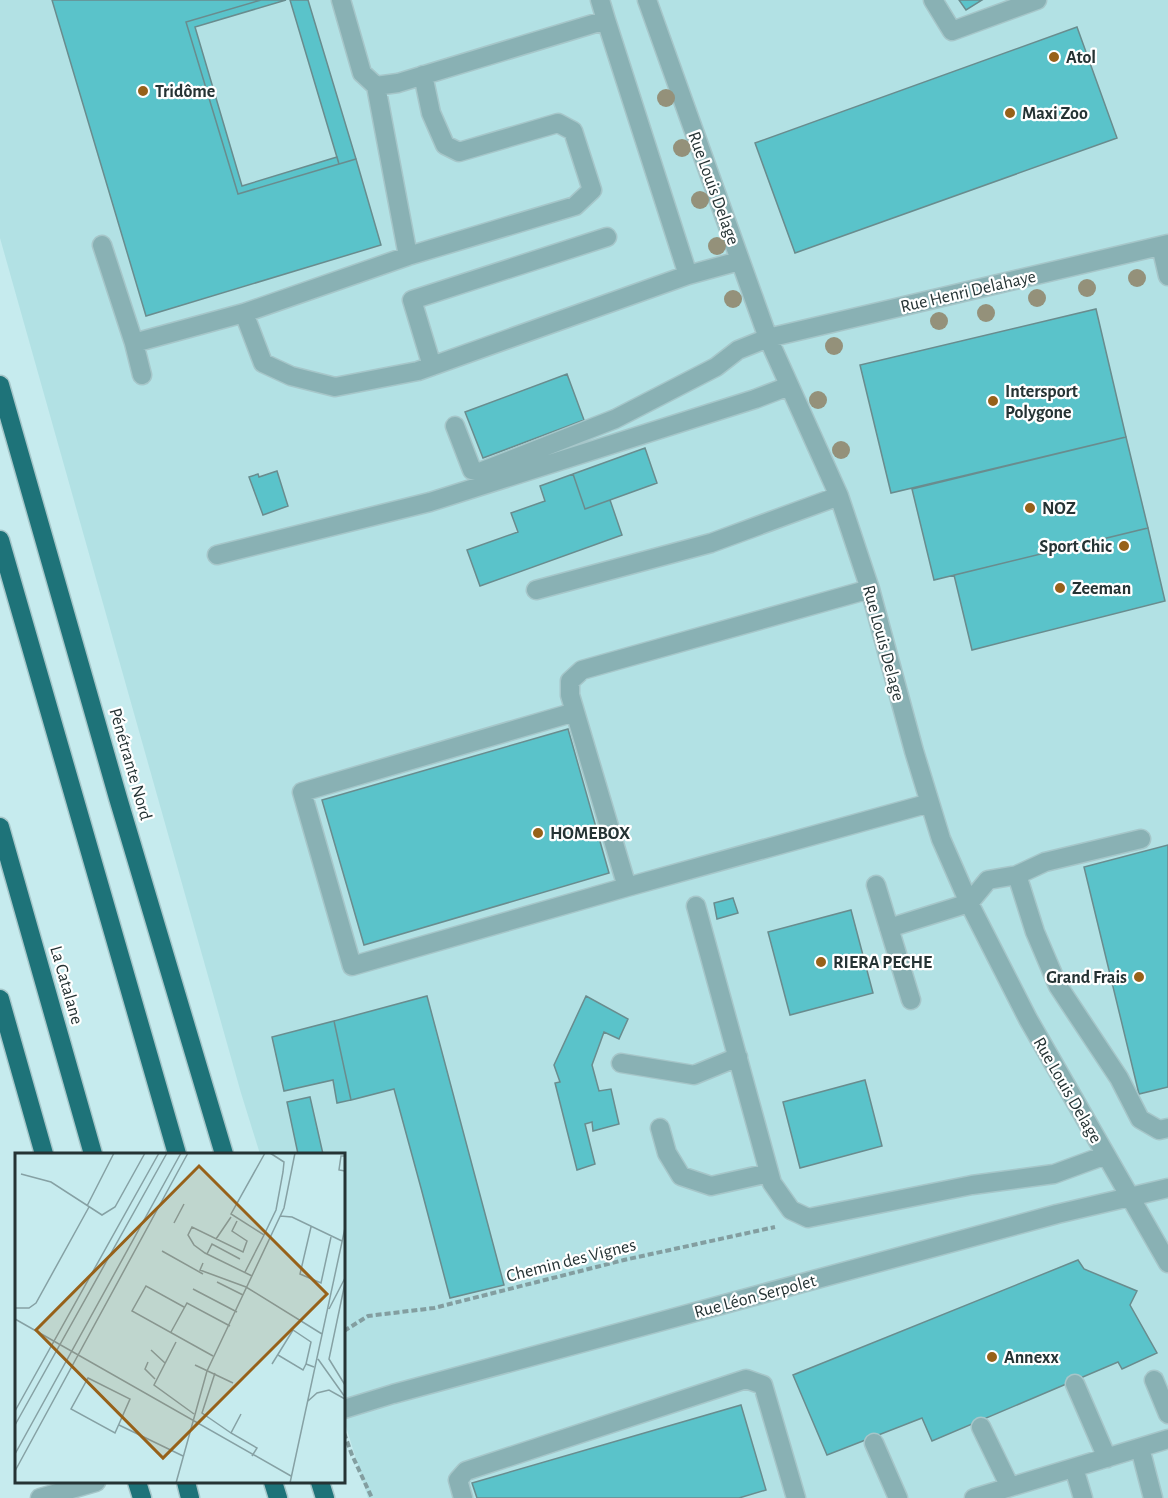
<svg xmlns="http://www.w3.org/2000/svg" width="1168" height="1498" font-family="'Alegreya Sans',sans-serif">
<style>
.built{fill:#b2e1e4}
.building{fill:#5ac3ca;stroke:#698c8e;stroke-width:1.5}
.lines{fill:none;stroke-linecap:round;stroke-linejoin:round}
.minor-casing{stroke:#a6c6c9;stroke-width:21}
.highway-casing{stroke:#a6c6c9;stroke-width:21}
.path{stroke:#839ea0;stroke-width:4;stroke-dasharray:6 3;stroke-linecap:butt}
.minor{stroke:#89b1b4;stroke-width:18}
.highway{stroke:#1e7379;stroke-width:18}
.tree{fill:#94917a}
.poi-dot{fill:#976119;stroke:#fff;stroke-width:2}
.labels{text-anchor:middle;stroke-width:4.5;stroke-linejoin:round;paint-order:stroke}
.poi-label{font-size:18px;font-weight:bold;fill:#253334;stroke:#fff;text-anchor:start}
.street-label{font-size:18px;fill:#253334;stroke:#fff}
.inset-road{fill:none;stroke:#86a1a4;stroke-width:1.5}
.view{fill:#976119;fill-opacity:0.15;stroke:#976119;stroke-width:3}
.inset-edge{fill:none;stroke:#253334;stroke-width:3}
</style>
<rect width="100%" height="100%" fill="#c6ebee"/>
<path class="built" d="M0 0H1168V1498H368L344 1420V1154H260L241 1093 0 238Z"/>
<path class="building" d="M52 0H261L186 22 238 194 356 159 381 245 146 316Z
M261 0H286L195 27 242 186 337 157 339 164 238 194 186 22Z
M290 0H308L356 159 339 164Z
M959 0H982L966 10Z
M1077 27 1117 138 795 253 755 143Z
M1096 309 1126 437 891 493 860 365Z
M567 374 584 420 483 458 465 412Z
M1126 437 1148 528 934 580 912 489Z
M645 448 657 483 585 509 573 474Z
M277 471 288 506 263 515 249 477 258 474 259 477Z
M573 474 585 509 610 500 622 535 480 586 467 550 518 532 511 513 545 501 540 486Z
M1148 528 1165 601 972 650 954 575Z
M568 729 609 873 364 945 322 800Z
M1168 845V1087L1139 1094 1084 867Z
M733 898 738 913 717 919 714 903Z
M851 910 873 993 790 1015 768 932Z
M427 996 504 1285 450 1298 421 1188 394 1089 351 1100 334 1021Z
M586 996 628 1019 619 1039 604 1032 592 1065 599 1091 611 1089 619 1124 593 1131 592 1122 585 1124 595 1164 577 1170 555 1083 560 1082 554 1065Z
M334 1021 351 1100 337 1103 333 1080 284 1091 272 1037Z
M865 1080 882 1146 800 1168 783 1102Z
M310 1097 323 1154H298L287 1102Z
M1078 1260 1084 1269 1137 1291 1130 1305 1157 1353 1122 1369 1118 1362 932 1441 922 1418 827 1455 793 1375Z
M741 1405 766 1490 739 1498H477L472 1483Z"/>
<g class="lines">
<g class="minor-casing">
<path id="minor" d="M341 0 362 73 376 86 398 83 606 20 600 0
M647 0 768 338 839 496 870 589 914 751 941 839 969 903 1028 1019 1168 1263
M933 0 952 31 1037 0
M606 20 688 275
M423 75 431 113 445 145 459 152 558 123 573 131 592 190 575 206 408 256 244 313 263 363 291 376 335 387 418 371 688 275 739 261
M376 86 408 256
M102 245 134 343 142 375
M1161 246 1168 276
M134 343 244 313
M432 366 412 300 607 237
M455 426 472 470 480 472 615 419 716 367 738 350 768 338 1168 244
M217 555 430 502 755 399 789 386
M536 590 711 543 839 496
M575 712 302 792 352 966 627 887 930 803
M1017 875 1035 932 1058 986 1119 1078 1140 1119 1159 1130 1168 1128
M876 885 911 1000
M627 887 570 695V681L582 670 870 589
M696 906 772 1183 791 1210 808 1218 972 1185 1054 1174 1106 1155
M889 928 969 903 988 880 1017 875 1045 862 1141 839
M621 1063 694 1075 738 1057
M660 1128 667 1153 681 1176 711 1186 769 1173
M1154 1380 1168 1414
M1075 1384 1107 1458
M344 1409 393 1394 1057 1214 1168 1188
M981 1427 1010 1487
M874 1443 898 1498
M1140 1448 1153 1498
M1074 1468 1083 1498
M40 1498 96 1482
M463 1498 458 1480 466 1471 746 1379 763 1385 796 1498
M974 1498 1168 1439"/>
</g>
<g class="highway-casing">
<path id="highway" d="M0 385 118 798 224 1154
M0 540 177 1154
M0 827 93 1154
M0 999 44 1154
M137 1482 142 1498
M186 1482 190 1498
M273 1482 278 1498
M320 1482 325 1498"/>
</g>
<path class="path" d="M344 1331 368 1316 434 1308 624 1260 775 1227
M344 1433 352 1455 372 1498"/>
<use href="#minor" class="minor"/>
<use href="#highway" class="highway"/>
</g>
<g class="tree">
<circle cx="666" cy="98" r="9"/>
<circle cx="682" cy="148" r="9"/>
<circle cx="700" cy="200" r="9"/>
<circle cx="717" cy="246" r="9"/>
<circle cx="1137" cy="278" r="9"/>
<circle cx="1087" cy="288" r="9"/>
<circle cx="1037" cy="298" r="9"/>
<circle cx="733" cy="299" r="9"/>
<circle cx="986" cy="313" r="9"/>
<circle cx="939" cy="321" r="9"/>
<circle cx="834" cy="346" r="9"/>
<circle cx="818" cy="400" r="9"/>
<circle cx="841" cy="450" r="9"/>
</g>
<g class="poi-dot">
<circle cx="1054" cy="57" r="6"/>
<circle cx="143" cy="91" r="6"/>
<circle cx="1010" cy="113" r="6"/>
<circle cx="993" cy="401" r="6"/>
<circle cx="1030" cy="508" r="6"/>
<circle cx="1124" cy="546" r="6"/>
<circle cx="1060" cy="588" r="6"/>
<circle cx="538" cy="833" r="6"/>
<circle cx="821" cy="962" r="6"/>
<circle cx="1139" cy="977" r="6"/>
<circle cx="992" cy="1357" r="6"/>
</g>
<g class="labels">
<g class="poi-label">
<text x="1066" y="63">Atol</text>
<text x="155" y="97">Tridôme</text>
<text x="1022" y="119">Maxi Zoo</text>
<text x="1005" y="397">Intersport<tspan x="1005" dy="21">Polygone</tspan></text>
<text x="1042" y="514">NOZ</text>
<text x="1112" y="552" text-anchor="end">Sport Chic</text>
<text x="1072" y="594">Zeeman</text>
<text x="550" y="839">HOMEBOX</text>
<text x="833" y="968">RIERA PECHE</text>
<text x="1127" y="983" text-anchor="end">Grand Frais</text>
<text x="1004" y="1363">Annexx</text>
</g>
<g class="street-label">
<text transform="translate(714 188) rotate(70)" y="6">Rue Louis Delage</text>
<text transform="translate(968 291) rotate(-13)" y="6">Rue Henri Delahaye</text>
<text transform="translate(884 643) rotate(75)" y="6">Rue Louis Delage</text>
<text transform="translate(131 764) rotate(74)" y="6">Pénétrante Nord</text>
<text transform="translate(67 985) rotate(74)" y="6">La Catalane</text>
<text transform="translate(1068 1090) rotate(60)" y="6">Rue Louis Delage</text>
<text transform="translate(571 1260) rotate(-14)" y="6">Chemin des Vignes</text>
<text transform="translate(755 1296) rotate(-15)" y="6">Rue Léon Serpolet</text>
</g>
</g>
<g transform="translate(15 1153)">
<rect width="330" height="330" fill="#c6ebee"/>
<path class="inset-road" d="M250 0 216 61 249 82 261 57 268 19 269 9 255 0M330 3H326L324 17 330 18M6 21 36 29 87 62 100 54 130 0M72 53 99 0M265 63 277 64 327 88M222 68 217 78 232 88 228 99 177 74 173 82 179 92 190 100 237 123M159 70 169 51M296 74 285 121 306 130 316 84M201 86 216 64M147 98 188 121M192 101 197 91 225 106M188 110 185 117 231 134 307 181M230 119 249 82M202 129 228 142M330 130 314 206 330 232M178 136 222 159M169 154 131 133 117 158 198 203M0 155H14L21 150 74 54M314 156 330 125M0 166 276 323M156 179 172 150 215 173M161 189 139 232 179 261M136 197 150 210M263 202 288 217 291 211M303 206 330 244M133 209 130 216 140 226M257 211 278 177 296 189 291 211 299 214M180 212 218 230M200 220 187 260 216 280M73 225 115 246 100 280 56 256ZM293 248 302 240 314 237 330 246M0 258 144 0M226 261 216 280 242 295 237 303M0 272 152 0M104 272 168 303M0 301 166 0M0 318 173 0M161 330 192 218 269 55 280 0M275 330 330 75"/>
<path class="view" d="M184 13 312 141 148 305 21 177Z"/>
<rect width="330" height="330" class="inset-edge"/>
</g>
</svg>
